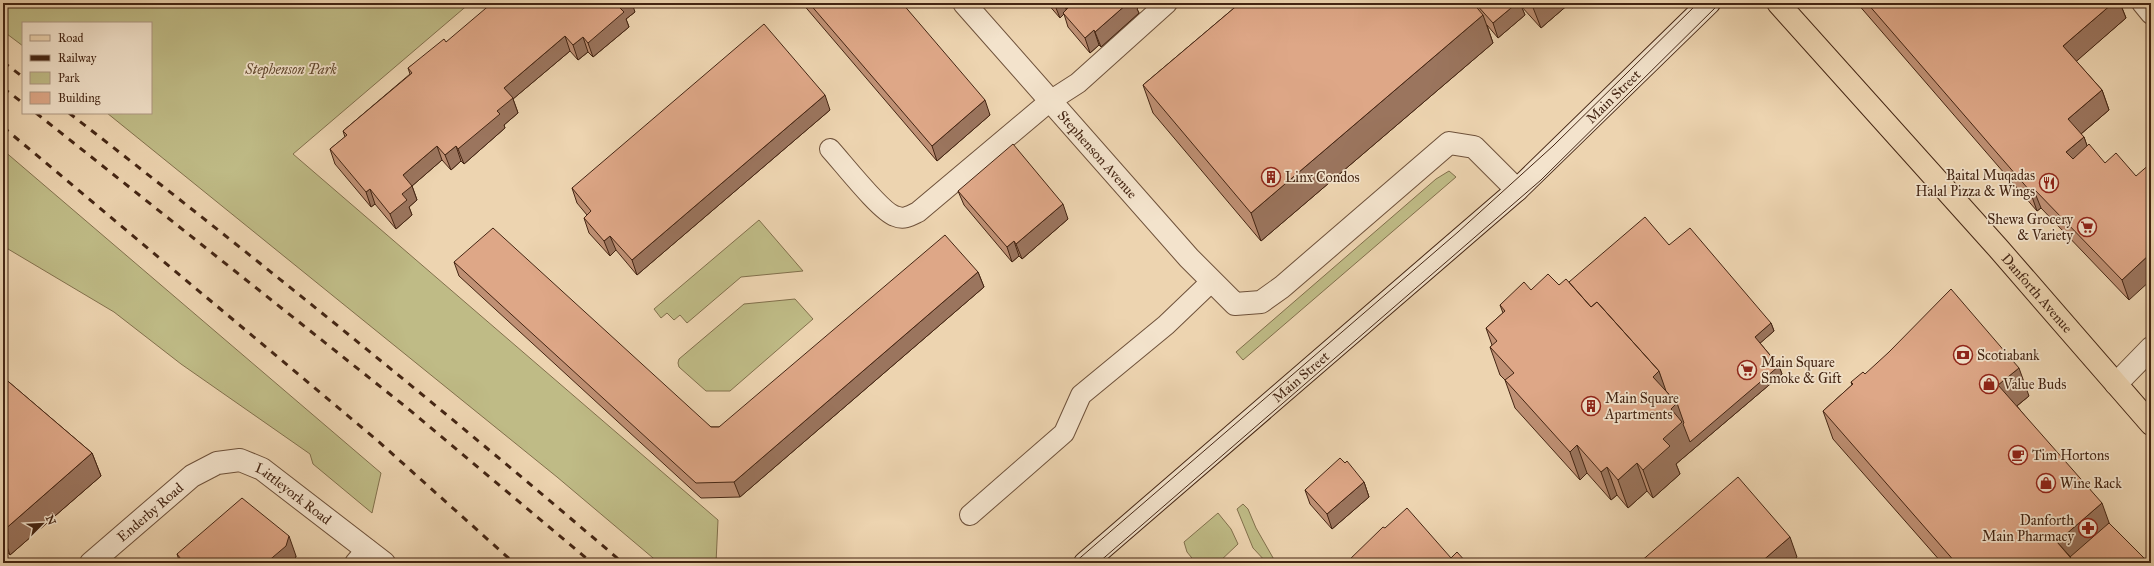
<svg xmlns="http://www.w3.org/2000/svg" width="2154" height="566" font-family="'IM FELL Great Primer',serif">
<style>
.green{fill:#bfbb86;stroke:#82704c}
.lines{fill:none;stroke-linecap:round;stroke-linejoin:round}
.lane-casing{stroke:#6e513a;stroke-width:22}
.street-casing{stroke:#6e513a;stroke-width:24}
.secondary-casing{stroke:#442513;stroke-width:24}
.primary-casing{stroke:#442513;stroke-width:24}
.lane{stroke:#f3e3cc;stroke-width:20}
.street{stroke:#f3e3cc;stroke-width:22}
.secondary{stroke:#f3e3cc;stroke-width:22}
.primary{stroke:#edd4b0;stroke-width:22}
.tram{stroke:#442513;stroke-width:1}
.rail{stroke:#442513;stroke-width:3;stroke-dasharray:7 7;stroke-linecap:butt}
.wall{fill:#bf9074;stroke:#442513}
.shaded-wall{fill:#9b755e;stroke:#442513}
.building{fill:#dea787;stroke:#442513}
.labels{text-anchor:middle;stroke-width:3.5;stroke-linejoin:round;paint-order:stroke}
.park-label{font-size:14px;font-style:italic;fill:#634a30;stroke:#f3e3cc}
.street-label{font-size:14px;fill:#442513;stroke:#f3e3cc}
.poi-label{font-size:14px;fill:#442513;stroke:#f3e3cc;text-anchor:start}
</style>
<rect width="100%" height="100%" fill="#edd4b0"/>
<filter id="stains"><feTurbulence type="fractalNoise" baseFrequency=".005" numOctaves="4"/><feColorMatrix values="0 0 0 0 .2 0 0 0 0 .09 0 0 0 0 .02 0 0 0 .5 -.17"/></filter>
<radialGradient id="worn" r=".72"><stop offset=".6" stop-color="#630" stop-opacity="0"/><stop offset="1" stop-color="#630" stop-opacity=".3"/></radialGradient>
<path class="green" d="M3 3H470L293 154 718 520 716 563H659L557 477 107 113H151V23H23V46L3 31Z
M3 150 381 473 372 513 313 464 310 454 181 364 114 312 3 246Z
M1449 171 1456 177 1243 360 1236 352 1436 179Z
M759 220 803 271 741 277 687 323 680 315 674 320 667 313 661 318 654 309Z
M795 299 813 319 730 391H706L679 367 678 363 679 359 744 304Z
M1243 504 1248 509 1256 528 1276 563H1267L1253 548 1237 509Z
M1218 513 1231 529 1238 544 1218 563H1196L1187 552 1184 542Z"/>
<g class="lines">
<g class="lane-casing">
<path id="lane" d="M2142 3 2151 14
M830 149C842 162 881 212 895 216 904 220 910 216 918 212L1050 101 1078 83 1167 3
M970 515 1064 433 1081 395 1166 325 1212 281
M355 563 367 549"/>
</g>
<g class="street-casing">
<g id="street">
<path id="s1" d="M964 3 1189 258 1235 304 1261 302 1282 287 1449 143 1474 147 1517 190"/>
<path d="M2116 384 2151 348"/>
<path id="s2" d="M91 563 192 476 217 463 240 460 262 469 384 563"/>
</g>
</g>
<g class="secondary-casing">
<g id="secondary">
<path id="s3" d="M1085 563 1517 190 1709 3"/>
</g>
</g>
<g class="primary-casing">
<g id="primary">
<path id="s4" d="M1778 3 1998 248 2151 424"/>
</g>
</g>
<use href="#lane" class="lane"/>
<use href="#street" class="street"/>
<use href="#secondary" class="secondary"/>
<use href="#primary" class="primary"/>
<path class="tram" d="M1074 563 1458 232 1553 146 1698 3
M1098 563 1541 180 1720 3"/>
<path class="rail" d="M3 62 23 77
M3 88 23 103
M36 113 406 407 592 563
M69 113C257 259 442 408 623 563
M3 127 378 441 514 563"/>
</g>
<path class="wall" d="M802 3H902L990 115 937 161Z
M1047 3H1143L1137 9 1139 13 1101 47 1099 45 1090 53 1068 27 1064 14 1060 18Z
M1240 3H1570L1541 28 1521 6 1525 15 1498 38 1487 25 1493 43 1261 241 1153 113 1143 85Z
M1857 3H2120L2126 18 2076 61 2102 90 2109 110 2081 134 2084 137 2087 146 2129 300 2041 208 2037 211Z
M635 12 626 19 629 27 593 57 588 52 578 60 570 51 513 99 518 113 504 125 505 128 464 164 461 161 451 170 442 160 412 186 417 200 409 207 412 215 396 229 375 204 371 207 335 164 330 149 345 137 343 131 410 74 408 68 446 42Z
M830 110 637 275 616 250 610 256 589 233 584 218 587 215 577 203 572 188Z
M958 191 1068 219 1022 259 1019 256 1012 262 964 205Z
M1669 245 1771 323 1774 331 1760 343 1779 366 1782 374 1676 464 1680 474 1653 498 1647 491 1628 508 1617 495 1611 500 1587 473 1580 480 1515 408 1505 380 1500 375 1490 347 1492 345 1486 328 1503 313 1500 305 1531 290 1559 285 1569 282Z
M454 262 711 427H719L978 272 984 287 740 497 701 498 459 276Z
M3 377 92 453 101 476 10 555 3 547Z
M1851 382 2029 396 2017 406 2109 523 2149 563H1942L1833 439 1823 411 1852 385Z
M1345 463 1364 482 1369 497 1332 529 1310 504 1305 490Z
M177 554 296 556 294 563H180Z"/>
<path class="shaded-wall" d="M622 3H632L635 12 626 19 629 27 593 57 588 43 618 6Z
M1054 3H1064L1067 12 1063 13 1064 14 1060 18Z
M1065 3H1080L1070 6 1069 4 1071 10 1068 13Z
M1128 3H1143L1137 9 1139 13 1101 47 1095 32Z
M1517 3H1520L1525 15 1498 38 1493 23Z
M1535 3H1570L1541 28 1532 5Z
M2113 3H2120L2126 18 2071 66 2063 46Z
M1483 15 1493 43 1261 241 1251 213Z
M1094 30 1099 45 1090 53 1085 38Z
M565 36 570 51 513 99 518 113 504 125 505 128 464 164 458 149 497 111 504 88Z
M583 37 588 52 578 60 573 45Z
M2102 90 2109 110 2075 139 2068 119Z
M825 95 830 110 637 275 632 260Z
M985 100 990 115 937 161 932 146Z
M2084 137 2091 157 2074 172 2066 152Z
M437 146 442 160 412 186 417 200 409 207 412 215 396 229 390 214 402 194 403 175Z
M456 146 461 161 451 170 445 155Z
M2033 188 2041 208 2037 211 2030 191Z
M370 189 375 204 371 207 366 192Z
M1063 204 1068 219 1022 259 1016 244Z
M610 236 616 250 610 256 604 241Z
M1014 241 1019 256 1012 262 1007 247Z
M2151 253V280L2129 300 2122 280Z
M978 272 984 287 740 497 734 482Z
M1771 323 1774 331 1758 345 1755 337Z
M1779 366 1782 374 1676 464 1680 474 1653 498 1643 470 1663 439 1671 409 1677 403Z
M2019 368 2029 396 2008 413 1998 385Z
M1659 371 1670 399 1653 377Z
M1577 445 1587 473 1580 480 1570 452Z
M92 453 101 476 10 555 3 536V531Z
M1637 463 1647 491 1628 508 1618 480Z
M1607 467 1617 495 1611 500 1601 472Z
M1364 482 1369 497 1332 529 1327 514Z
M2102 503 2112 531 2076 563 2057 542Z
M289 536 296 556 294 563H266Z
M1790 537 1797 557 1790 563H1760Z"/>
<path class="building" d="M492 3H622L618 6 624 12 588 43 583 37 573 45 565 36 504 88 513 98 497 111 500 114 458 149 456 146 445 155 437 146 403 175 412 186 402 194 407 200 390 214 370 189 366 192 330 149 347 135 343 131 412 73 408 68 444 39 446 42Z
M809 3H902L985 100 932 146Z
M1070 3H1128L1095 32 1094 30 1085 38 1063 13 1070 6 1069 4Z
M1240 3H1473L1483 15 1251 213 1143 85Z
M1475 3H1517L1493 23Z
M1530 3H1535L1532 5Z
M1867 3H2113L2063 46 2102 90 2068 119 2084 137 2066 152 2073 159 2089 144 2105 163 2116 153 2136 176 2151 163V253L2122 280 2033 188 2030 191Z
M764 24 825 95 632 260 610 236 604 241 584 218 591 211 572 188Z
M1013 144 1063 204 1016 244 1014 241 1007 247 958 191Z
M1645 217 1669 245 1690 228 1771 323 1755 337 1779 366 1690 442 1683 424 1684 423 1677 403 1666 391 1659 371 1597 302 1591 307 1569 282Z
M493 228 711 427H719L945 235 978 272 734 482 696 483 454 262Z
M1548 274 1559 285 1566 279 1591 307 1597 302 1659 371 1653 377 1677 403 1671 409 1682 422 1663 439 1670 446 1643 470 1637 463 1618 480 1607 467 1601 472 1577 445 1570 452 1505 380 1514 373 1490 347 1497 341 1486 328 1505 311 1500 305 1524 282 1531 290Z
M1951 289 2019 368 1998 385 2102 503 2057 542 2075 563H1956L1823 411 1853 384 1851 382 1863 372 1865 374 1889 352Z
M3 377 92 453 3 531Z
M1340 458 1345 463 1347 461 1364 482 1327 514 1305 490Z
M1738 477 1790 537 1760 563H1639Z
M242 498 289 536 286 546 266 563H184L177 554Z
M1407 508 1451 558 1457 552 1467 563H1348L1347 562 1383 527 1385 528Z
M2109 523 2149 563H2075L2070 557Z"/>
<defs>
<g id="building-ring" transform="scale(1)"><circle r="9.5" fill="#f3e3cc" stroke="#8f2418" stroke-width="1.5"/><path d="M-4-6H4V6H1V3H-1V6H-4ZM-2.5-4.3h1.7v1.8h-1.7ZM.8-4.3h1.7v1.8H.8ZM-2.5-1h1.7V.8h-1.7ZM.8-1h1.7V.8H.8Z" fill="#8f2418"/></g>
<g id="restaurant-ring" transform="scale(1)"><circle r="9.5" fill="#f3e3cc" stroke="#8f2418" stroke-width="1.5"/><path d="M-5-6h1v4h1v-4h1v4h1v-4h1v5L-1.5 .5V6h-2V.5L-5-1ZM5-6V6H3V1.5H1.5Q1.5-4 5-6Z" fill="#8f2418"/></g>
<g id="supermarket-ring" transform="scale(1)"><circle r="9.5" fill="#f3e3cc" stroke="#8f2418" stroke-width="1.5"/><path d="M-6-5.5h2.5l.6 2H6L4.5 2H-2.5L-4.4-4H-6ZM-1.5 3.2a1.3 1.3 0 1 0 .1 0ZM3 3.2a1.3 1.3 0 1 0 .1 0Z" fill="#8f2418"/></g>
<g id="bank-ring" transform="scale(1)"><circle r="9.5" fill="#f3e3cc" stroke="#8f2418" stroke-width="1.5"/><path d="M-6-4H6V4H-6ZM0-2.3a2.3 2.3 0 1 0 0 4.6a2.3 2.3 0 1 0 0-4.6Z" fill="#8f2418"/></g>
<g id="shop-ring" transform="scale(1)"><circle r="9.5" fill="#f3e3cc" stroke="#8f2418" stroke-width="1.5"/><path d="M-5-2.5h2.3a2.7 3.5 0 0 1 5.4 0H5L5.5 6h-11ZM-1.5-2.5h3a1.5 2.3 0 0 0-3 0Z" fill="#8f2418"/></g>
<g id="cafe-ring" transform="scale(1)"><circle r="9.5" fill="#f3e3cc" stroke="#8f2418" stroke-width="1.5"/><path d="M-5.5-4.5H6V0H3Q3 3.5 0 3.5H-2.5Q-5.5 3.5-5.5 0ZM3-3.2v2h1.7v-2ZM-6 4.5H4V6H-6Z" fill="#8f2418"/></g>
<g id="pharmacy-ring" transform="scale(1)"><circle r="9.5" fill="#f3e3cc" stroke="#8f2418" stroke-width="1.5"/><path d="M-2-6h4v4h4v4h-4v4h-4v-4h-4v-4h4Z" fill="#8f2418"/></g>
</defs>
<g fill-rule="evenodd">
<use href="#building-ring" x="1271" y="177"/>
<use href="#restaurant-ring" x="2049" y="183"/>
<use href="#supermarket-ring" x="2087" y="227"/>
<use href="#bank-ring" x="1963" y="355"/>
<use href="#supermarket-ring" x="1747" y="370"/>
<use href="#shop-ring" x="1989" y="384"/>
<use href="#building-ring" x="1591" y="406"/>
<use href="#cafe-ring" x="2018" y="455"/>
<use href="#shop-ring" x="2046" y="483"/>
<use href="#pharmacy-ring" x="2088" y="528"/>
</g>
<g class="labels">
<g class="park-label">
<text x="291" y="74">Stephenson Park</text>
</g>
<g class="street-label">
<text dy="5" stroke="none"><textPath href="#s3" startOffset="705">Main Street</textPath></text>
<text dy="5" stroke="none"><textPath href="#s1" startOffset="202">Stephenson Avenue</textPath></text>
<text dy="5" stroke="none"><textPath href="#s4" startOffset="389">Danforth Avenue</textPath></text>
<text dy="5" stroke="none"><textPath href="#s3" startOffset="285">Main Street</textPath></text>
<text dy="5" stroke="none"><textPath href="#s2" startOffset="248">Littleyork Road</textPath></text>
<text dy="5" stroke="none"><textPath href="#s2" startOffset="78">Enderby Road</textPath></text>
</g>
<g class="poi-label">
<text x="2035" y="180" text-anchor="end">Baital Muqadas<tspan x="2035" dy="16">Halal Pizza &amp; Wings</tspan></text>
<text x="1285" y="182">Linx Condos</text>
<text x="2073" y="224" text-anchor="end">Shewa Grocery<tspan x="2073" dy="16">&amp; Variety</tspan></text>
<text x="1977" y="360">Scotiabank</text>
<text x="1761" y="367">Main Square<tspan x="1761" dy="16">Smoke &amp; Gift</tspan></text>
<text x="2003" y="389">Value Buds</text>
<text x="1605" y="403">Main Square<tspan x="1605" dy="16">Apartments</tspan></text>
<text x="2032" y="460">Tim Hortons</text>
<text x="2060" y="488">Wine Rack</text>
<text x="2074" y="525" text-anchor="end">Danforth<tspan x="2074" dy="16">Main Pharmacy</tspan></text>
</g>
</g>
<rect width="2154" height="566" fill="none" stroke="#edd4b0" stroke-width="16"/>
<rect x="4" y="4" width="2146" height="558" fill="none" stroke="#442513" stroke-width="2"/>
<rect x="8" y="8" width="2138" height="550" fill="none" stroke="#442513"/>
<rect x="22" y="22" width="130" height="92" fill="#f3e3cc" stroke="#ad9782"/>
<rect x="30" y="35" width="20" height="6" fill="#edd4b0" stroke="#ad9782"/>
<text x="58" y="42" font-size="12" fill="#442513">Road</text>
<rect x="30" y="55" width="20" height="6" fill="#442513" stroke="#ad9782"/>
<text x="58" y="62" font-size="12" fill="#442513">Railway</text>
<rect x="30" y="72" width="20" height="12" fill="#bfbb86" stroke="#ad9782"/>
<text x="58" y="82" font-size="12" fill="#442513">Park</text>
<rect x="30" y="92" width="20" height="12" fill="#dea787" stroke="#ad9782"/>
<text x="58" y="102" font-size="12" fill="#442513">Building</text>
<g transform="translate(42 524) rotate(66)" stroke="#f3e3cc" stroke-width="3" paint-order="stroke">
<path d="M0-3L7 15L0 10L-7 15Z" fill="#442513"/>
<text y="-6" font-size="11" font-weight="bold" text-anchor="middle" fill="#442513">N</text>
</g>
<rect width="100%" height="100%" filter="url(#stains)"/>
<rect width="100%" height="100%" fill="url(#worn)"/>
</svg>
